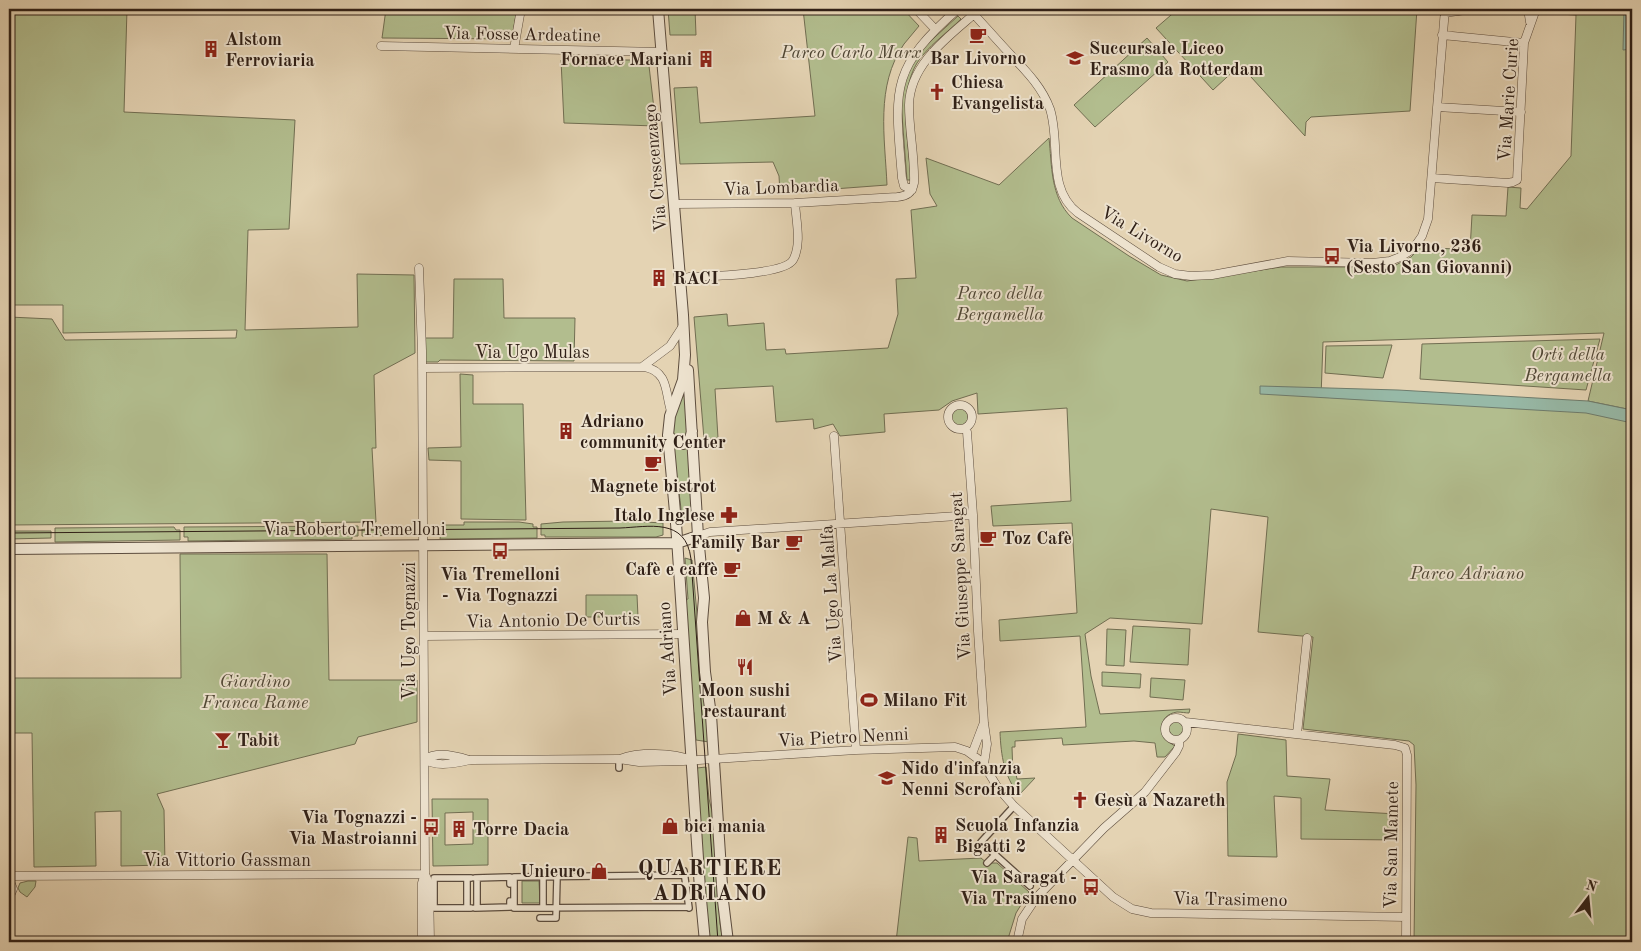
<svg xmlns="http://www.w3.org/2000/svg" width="1641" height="951" font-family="'Old Standard TT',serif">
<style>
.green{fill:#b2bd8e;stroke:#716e52;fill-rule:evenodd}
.water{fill:#97b9a7;stroke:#6e7c6d}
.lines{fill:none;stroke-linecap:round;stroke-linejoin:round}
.pedestrian-casing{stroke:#5d4d3e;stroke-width:8}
.minor-casing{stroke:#5d4d3e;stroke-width:9}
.tertiary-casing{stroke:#5d4d3e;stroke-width:12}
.pedestrian{stroke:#ede2ce;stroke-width:5.5}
.minor{stroke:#ede2ce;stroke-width:8}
.tertiary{stroke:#ede2ce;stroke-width:10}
.tram{stroke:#302017;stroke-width:1}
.labels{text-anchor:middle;stroke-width:4;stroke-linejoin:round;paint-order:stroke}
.street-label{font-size:18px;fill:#302017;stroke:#ede2ce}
.poi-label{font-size:18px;font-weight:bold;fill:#302017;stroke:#ede2ce;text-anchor:start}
.park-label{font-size:18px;font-style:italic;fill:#504735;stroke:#ede2ce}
.district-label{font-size:22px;font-weight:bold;letter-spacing:1px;fill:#302017;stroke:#ede2ce}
</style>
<rect width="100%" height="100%" fill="#e4d3b3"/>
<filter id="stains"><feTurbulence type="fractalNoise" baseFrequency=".004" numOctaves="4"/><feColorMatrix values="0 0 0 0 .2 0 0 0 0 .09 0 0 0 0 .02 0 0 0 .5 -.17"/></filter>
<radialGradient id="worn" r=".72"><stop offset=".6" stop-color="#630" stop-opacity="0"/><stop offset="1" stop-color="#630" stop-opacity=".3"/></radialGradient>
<path class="green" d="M9 9H127L124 112 295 120 289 229 248 230 245 330 358 327 357 274 414 275 415 353 374 375 376 448H372L376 522 9 525V317L52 319 65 340 236 338 237 330 63 333V305H9Z
M386 9H517L512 39 382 38Z
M668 9H695L696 35H670Z
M803 9H903L919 26C914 32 909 38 904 44 875 86 885 138 887 185L780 193 779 176 773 162 680 164 674 88 697 87 700 123 815 116Z
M1178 9H1417L1410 111 1311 117 1306 122 1305 136 1240 65 1213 90 1156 28Z
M1543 9H1632V410L1588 401 1604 333 1323 342 1321 397 1592 411 1632 417V942H1414L1416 785 1414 745 1409 741 1303 729 1313 637 1258 632 1268 517 1211 509 1202 624 1110 618 1085 634 1091 676 1100 714 1190 709 1189 713C1186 713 1181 712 1177 712 1157 715 1158 737 1175 746L1165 757H1157L1155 743 1134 741 1063 745 1062 738 1015 741V747H1012L1013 774H1016L1017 779 1035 778 1019 795C1004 776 1001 756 1000 732L1086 727 1080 636 1000 641 999 620 1077 613 1072 523 993 526 991 506 1071 501 1067 408 978 414 977 393 952 401 939 410 884 414 885 432 840 436 833 424 814 429 813 419 776 422 773 386 715 389 718 438 704 439 694 317 727 314 728 326 764 323 766 350 785 349 786 354 888 348 898 314 896 279 916 278 911 210 937 206 930 194 926 158 999 185 1049 138C1052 165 1050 197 1072 218L1129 256 1161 275 1187 281 1281 267H1392L1411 257 1421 247 1470 250 1472 215 1506 216 1508 187 1521 188 1520 208 1527 209 1571 156 1576 15 1542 13Z
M958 16 961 19C947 33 928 46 917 63 898 94 909 145 911 180H907L901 102 903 85 907 73 924 47Z
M1147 38 1168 62 1095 127 1074 105Z
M561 60H638L649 66 656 126 564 123Z
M454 279H503L504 318H575L574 361 440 360 438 362H425L421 338H453Z
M1600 339 1586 390 1420 379 1422 344Z
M1392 345 1383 378 1325 373 1326 346Z
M460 374 473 375V404H523L526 520 461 519V461L429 460 428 448 461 447Z
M686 387 689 434 683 439H678L672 433 674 412Z
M950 417a9 9 0 1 1 18 0a9 9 0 1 1-18 0Z
M690 446 694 517 682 518C680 494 675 471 673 447L682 449Z
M626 521 663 523V535L656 537H545V535H541V524L563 522Z
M464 522H519L533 524V527H537V538L440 539 441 531H443V528H440V525H464Z
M358 526V536H352V539L188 541V537H184V527Z
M174 527 176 530H180V540L55 542V528Z
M406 528 404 535 362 536V529Z
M9 531H51V538L9 539Z
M180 554H327L329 680H417V722L358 737 355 744 157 794 164 810 165 865 121 866V811L95 812 96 866 34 867 32 733H9V678H181Z
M685 558 692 560 709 742 696 740 694 713 691 703 684 600 688 599Z
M586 595H637L638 617H586Z
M1133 626 1190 629 1188 665 1130 662Z
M1107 629 1126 630 1124 666 1106 665Z
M1102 672 1141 674 1140 688 1102 686Z
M1151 678 1185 680 1183 700 1150 697Z
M1167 728a9 9 0 1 1 18 0a9 9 0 1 1-18 0Z
M1238 734 1286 740 1287 776 1330 779 1325 810 1397 814 1398 840 1301 839V798L1274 796 1277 857 1228 856 1227 782 1236 755Z
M706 767 709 799 713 815 720 923 723 942H709L706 924 697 768Z
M432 799H488V865L433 866ZM473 812V844L445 845V813Z
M908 837 917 838 919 861 981 858 987 863H997L1029 892 1016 913 1007 942H896Z
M28 881H36L35 887 27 897 20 892 18 888 20 883Z
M522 881H539L540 903H522Z"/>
<path class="water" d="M1624 9H1632V49L1623 50Z
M1260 386 1398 390 1588 401 1632 410V423L1586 413 1260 394Z"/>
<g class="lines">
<g class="pedestrian-casing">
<path id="pedestrian" d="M619 759V768
M1013 805 1014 806 981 842 1030 886
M987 863 995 855
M684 871 689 908
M685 875 514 877V908L688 907
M543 877V908
M467 878V908
M471 878H434V908H471
M475 878 510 877V884
M477 878V908
M475 908 510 907V901
M540 918H556L557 877"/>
</g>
<g class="minor-casing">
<path id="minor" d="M916 9 935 29
M969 9C983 24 996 39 1010 54 1026 71 1042 87 1050 109 1061 143 1046 189 1078 213L1159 267 1175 274 1191 276 1212 275 1288 261 1372 263 1390 261 1400 257 1413 249 1422 236 1428 219 1445 9
M1528 9 1530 22
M1444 13 1473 9
M1442 35 1524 43
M381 46 662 52
M514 49 521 9
M1437 107 1521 112
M1432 178 1508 183 1513 182 1517 180 1524 43 1536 9
M912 190 904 186 902 178C895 91 888 70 958 9
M674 204 795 203 897 197C907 196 912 193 914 183 915 157 909 131 909 105 910 62 951 35 980 9
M419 268 422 351 425 874 422 883V942
M689 277C709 276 784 275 793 260 802 245 796 220 795 203
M642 367 670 346 683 326
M422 368 645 367C669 372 665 393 671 411
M948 417a12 12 0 1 1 24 0a12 12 0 1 1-24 0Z
M965 428 967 432 973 515 978 631 984 723 987 744 984 764
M834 436 856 750
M698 536 710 532 973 515
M424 636 683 634
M1165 729a11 11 0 1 1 22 0a11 11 0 1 1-22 0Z
M1185 722 1395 745 1405 748 1407 755 1406 942
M1297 734 1307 638
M972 754 983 725
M425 759C435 768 458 763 470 760L619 759 639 762 683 761 856 750 955 747 967 751 982 762 998 788 1013 805 1113 897 1132 909 1151 913 1406 917
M425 759C437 751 457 756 469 760
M620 759C638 752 673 752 691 760
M425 874 429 883 430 942
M9 876 425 874
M9 879 13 889 9 898
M1017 942 1022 919 1036 898 1104 828 1145 792 1176 752 1179 746V740"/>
</g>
<g class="tertiary-casing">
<path id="tertiary" d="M658 9 683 315 685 355 683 380 670 416 668 435 676 523 700 889 705 942
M688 370 698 536 704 598 702 622 705 672 711 715 723 901 728 942
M668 435 674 442 683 444 690 439 692 431
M9 549 677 543 698 536"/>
</g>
<use href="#pedestrian" class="pedestrian"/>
<use href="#minor" class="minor"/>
<use href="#tertiary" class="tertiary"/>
<path class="tram" d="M9 533 620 528C648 527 686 517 691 559L718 942"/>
</g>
<defs>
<g id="cafe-bare" transform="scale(1.35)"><path d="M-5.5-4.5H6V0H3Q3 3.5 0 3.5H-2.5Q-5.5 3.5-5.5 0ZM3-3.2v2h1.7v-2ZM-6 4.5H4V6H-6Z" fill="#8f2418" stroke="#ede2ce" stroke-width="2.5" paint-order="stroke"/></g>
<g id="building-bare" transform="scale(1.35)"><path d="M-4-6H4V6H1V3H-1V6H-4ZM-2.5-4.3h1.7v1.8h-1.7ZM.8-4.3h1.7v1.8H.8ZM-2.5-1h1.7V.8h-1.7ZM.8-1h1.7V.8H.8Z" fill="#8f2418" stroke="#ede2ce" stroke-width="2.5" paint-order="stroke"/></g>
<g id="school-bare" transform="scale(1.35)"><path d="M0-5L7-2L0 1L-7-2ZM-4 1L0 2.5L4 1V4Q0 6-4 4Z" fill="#8f2418" stroke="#ede2ce" stroke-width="2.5" paint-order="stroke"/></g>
<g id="church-bare" transform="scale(1.35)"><path d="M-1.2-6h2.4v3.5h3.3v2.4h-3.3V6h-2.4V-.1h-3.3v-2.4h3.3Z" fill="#8f2418" stroke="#ede2ce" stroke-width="2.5" paint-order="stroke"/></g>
<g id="bus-bare" transform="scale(1.35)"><path d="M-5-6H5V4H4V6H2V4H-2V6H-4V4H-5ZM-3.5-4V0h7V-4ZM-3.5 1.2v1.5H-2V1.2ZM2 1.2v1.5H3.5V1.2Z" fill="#8f2418" stroke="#ede2ce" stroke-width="2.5" paint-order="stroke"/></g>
<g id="pharmacy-bare" transform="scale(1.35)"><path d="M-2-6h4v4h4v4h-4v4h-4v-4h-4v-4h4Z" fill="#8f2418" stroke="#ede2ce" stroke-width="2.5" paint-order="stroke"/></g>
<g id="shop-bare" transform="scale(1.35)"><path d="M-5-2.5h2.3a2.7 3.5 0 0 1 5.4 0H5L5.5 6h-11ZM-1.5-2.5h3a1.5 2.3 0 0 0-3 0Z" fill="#8f2418" stroke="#ede2ce" stroke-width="2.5" paint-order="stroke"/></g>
<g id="restaurant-bare" transform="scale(1.35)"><path d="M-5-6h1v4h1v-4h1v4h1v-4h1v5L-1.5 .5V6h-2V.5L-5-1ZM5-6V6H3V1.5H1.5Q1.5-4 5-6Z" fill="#8f2418" stroke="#ede2ce" stroke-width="2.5" paint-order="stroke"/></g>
<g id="stadium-bare" transform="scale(1.35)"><path d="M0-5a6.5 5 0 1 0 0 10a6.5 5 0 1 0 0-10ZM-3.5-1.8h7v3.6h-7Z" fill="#8f2418" stroke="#ede2ce" stroke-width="2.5" paint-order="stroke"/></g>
<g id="bar-bare" transform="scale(1.35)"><path d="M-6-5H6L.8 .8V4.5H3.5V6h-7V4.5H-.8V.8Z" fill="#8f2418" stroke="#ede2ce" stroke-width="2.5" paint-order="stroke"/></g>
</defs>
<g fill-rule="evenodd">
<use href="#cafe-bare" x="978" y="35"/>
<use href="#building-bare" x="211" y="49"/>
<use href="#school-bare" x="1075" y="58"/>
<use href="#building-bare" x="706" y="59"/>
<use href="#church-bare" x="937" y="92"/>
<use href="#bus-bare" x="1332" y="256"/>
<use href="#building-bare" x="659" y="278"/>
<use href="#building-bare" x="566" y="431"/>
<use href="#cafe-bare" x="653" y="463"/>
<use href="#pharmacy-bare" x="729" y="515"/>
<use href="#cafe-bare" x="988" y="538"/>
<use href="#cafe-bare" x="794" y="542"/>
<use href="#bus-bare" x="500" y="551"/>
<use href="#cafe-bare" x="732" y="569"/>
<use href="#shop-bare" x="743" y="618"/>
<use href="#restaurant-bare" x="745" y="667"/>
<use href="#stadium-bare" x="869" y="700"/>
<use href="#bar-bare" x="223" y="740"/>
<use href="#school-bare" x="887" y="778"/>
<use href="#church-bare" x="1080" y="800"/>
<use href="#shop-bare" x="670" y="826"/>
<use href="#bus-bare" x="431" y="827"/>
<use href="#building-bare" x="459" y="829"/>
<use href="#building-bare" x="941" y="835"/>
<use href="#shop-bare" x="599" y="871"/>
<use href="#bus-bare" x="1091" y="887"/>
</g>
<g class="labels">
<g class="street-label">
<text transform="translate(522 34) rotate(1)" y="6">Via Fosse Ardeatine</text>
<text transform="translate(1508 100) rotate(-86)" y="6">Via Marie Curie</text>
<text transform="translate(655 168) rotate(-95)" y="6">Via Crescenzago</text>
<text transform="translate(781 187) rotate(-2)" y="6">Via Lombardia</text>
<text transform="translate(1142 234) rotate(31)" y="6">Via Livorno</text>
<text x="532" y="358">Via Ugo Mulas</text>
<text x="354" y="535">Via Roberto Tremelloni</text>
<text transform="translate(960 576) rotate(-93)" y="6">Via Giuseppe Saragat</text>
<text transform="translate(831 594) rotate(-94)" y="6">Via Ugo La Malfa</text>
<text transform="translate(553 620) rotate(-1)" y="6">Via Antonio De Curtis</text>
<text transform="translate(409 631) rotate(-90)" y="6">Via Ugo Tognazzi</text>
<text transform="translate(667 649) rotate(-94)" y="6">Via Adriano</text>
<text transform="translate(843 737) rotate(-3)" y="6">Via Pietro Nenni</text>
<text transform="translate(1391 845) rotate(-89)" y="6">Via San Mamete</text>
<text x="227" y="866">Via Vittorio Gassman</text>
<text transform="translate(1230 899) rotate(1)" y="6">Via Trasimeno</text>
</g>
<g class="poi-label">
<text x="225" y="45">Alstom<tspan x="225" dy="21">Ferroviaria</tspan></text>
<text x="1089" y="54">Succursale Liceo<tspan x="1089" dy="21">Erasmo da Rotterdam</tspan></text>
<text x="978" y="64" text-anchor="middle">Bar Livorno</text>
<text x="692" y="65" text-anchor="end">Fornace Mariani</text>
<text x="951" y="88">Chiesa<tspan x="951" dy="21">Evangelista</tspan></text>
<text x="1346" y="252">Via Livorno, 236<tspan x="1346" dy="21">(Sesto San Giovanni)</tspan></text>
<text x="673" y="284">RACI</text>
<text x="580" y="427">Adriano<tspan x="580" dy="21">community Center</tspan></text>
<text x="653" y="492" text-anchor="middle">Magnete bistrot</text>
<text x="715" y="521" text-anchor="end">Italo Inglese</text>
<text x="1002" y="544">Toz Cafè</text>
<text x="780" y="548" text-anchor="end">Family Bar</text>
<text x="718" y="575" text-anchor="end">Cafè e caffè</text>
<text x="500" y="580" text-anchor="middle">Via Tremelloni<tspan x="500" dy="21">- Via Tognazzi</tspan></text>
<text x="757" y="624">M &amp; A</text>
<text x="745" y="696" text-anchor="middle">Moon sushi<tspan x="745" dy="21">restaurant</tspan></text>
<text x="883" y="706">Milano Fit</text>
<text x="237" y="746">Tabit</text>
<text x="901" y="774">Nido d'infanzia<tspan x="901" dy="21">Nenni Scrofani</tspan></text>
<text x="1094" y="806">Gesù a Nazareth</text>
<text x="417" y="823" text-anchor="end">Via Tognazzi -<tspan x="417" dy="21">Via Mastroianni</tspan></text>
<text x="955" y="831">Scuola Infanzia<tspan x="955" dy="21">Bigatti 2</tspan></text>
<text x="684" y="832">bici mania</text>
<text x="473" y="835">Torre Dacia</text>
<text x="585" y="877" text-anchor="end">Unieuro</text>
<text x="1077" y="883" text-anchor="end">Via Saragat -<tspan x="1077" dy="21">Via Trasimeno</tspan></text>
</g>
<g class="park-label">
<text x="851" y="58">Parco Carlo Marx</text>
<text x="1000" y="299">Parco della<tspan x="1000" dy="21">Bergamella</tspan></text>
<text x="1568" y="360">Orti della<tspan x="1568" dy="21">Bergamella</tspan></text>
<text x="1467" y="579">Parco Adriano</text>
<text x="255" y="687">Giardino<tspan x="255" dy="21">Franca Rame</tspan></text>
</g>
<g class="district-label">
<text x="710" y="875">QUARTIERE<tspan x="710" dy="25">ADRIANO</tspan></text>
</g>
</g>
<rect width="1641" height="951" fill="none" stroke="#e4d3b3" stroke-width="30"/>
<rect x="10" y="10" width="1621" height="931" fill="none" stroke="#302017" stroke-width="2.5"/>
<rect x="15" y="15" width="1611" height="921" fill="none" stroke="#302017"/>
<g transform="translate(1588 898) rotate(16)" stroke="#ede2ce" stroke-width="4" paint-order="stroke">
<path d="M0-4L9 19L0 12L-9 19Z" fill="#302017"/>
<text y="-8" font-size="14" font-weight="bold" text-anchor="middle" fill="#302017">N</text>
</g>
<rect width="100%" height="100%" filter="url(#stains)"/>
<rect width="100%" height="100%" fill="url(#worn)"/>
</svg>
